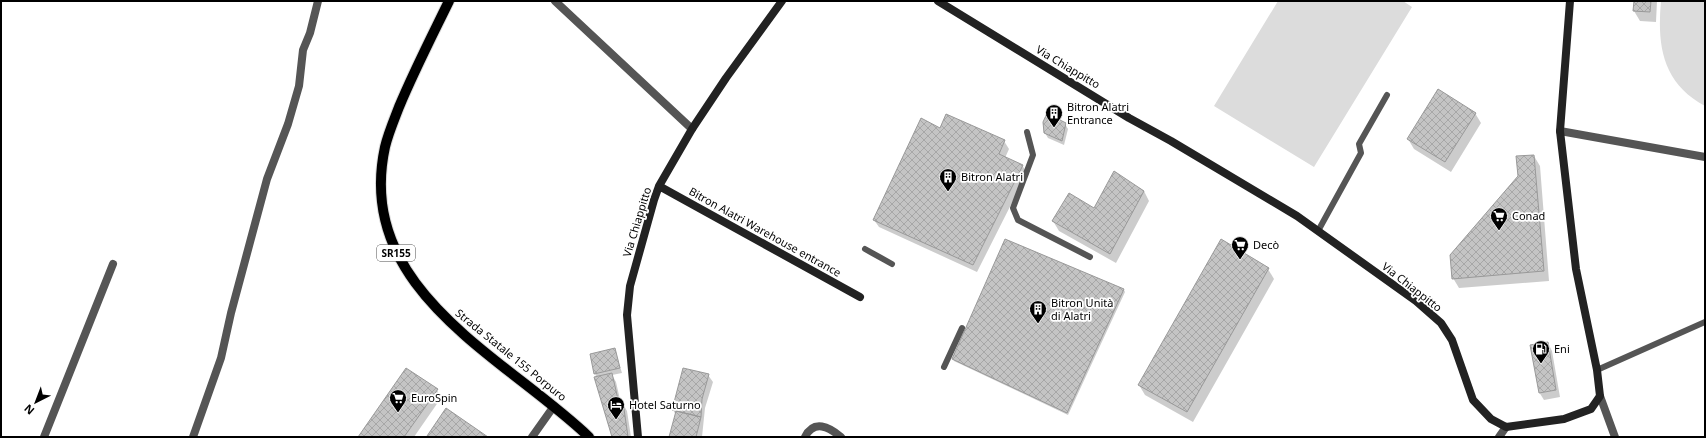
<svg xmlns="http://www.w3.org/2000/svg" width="1706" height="438" font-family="'Noto Sans',sans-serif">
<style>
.grass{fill:#dcdcdc}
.shadow{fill:#0003}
.building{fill:url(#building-cross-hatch);stroke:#999}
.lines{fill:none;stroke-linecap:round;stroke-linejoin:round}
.primary-casing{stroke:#dbdbdb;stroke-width:12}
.lane{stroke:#555;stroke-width:6}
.street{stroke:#555;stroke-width:8}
.secondary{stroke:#222;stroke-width:8}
.primary{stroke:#000;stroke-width:10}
.labels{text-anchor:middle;stroke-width:3.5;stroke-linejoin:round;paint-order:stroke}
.shield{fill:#fff;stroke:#4c4c4c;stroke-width:1}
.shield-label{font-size:10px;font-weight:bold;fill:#000}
.street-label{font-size:11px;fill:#000;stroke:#fff}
.poi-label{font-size:11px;fill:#000;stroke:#fff;text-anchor:start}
</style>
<defs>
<pattern id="building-cross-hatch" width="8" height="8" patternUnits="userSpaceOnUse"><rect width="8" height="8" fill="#c4c4c4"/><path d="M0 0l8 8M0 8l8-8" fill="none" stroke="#a7a7a7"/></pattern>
</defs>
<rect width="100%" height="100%" fill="#fff"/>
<path class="grass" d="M1278 1H1403L1412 7 1314 167 1214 106Z
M1661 1H1705V106C1662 83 1657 45 1661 1Z"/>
<path class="shadow" d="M1635 1H1657L1656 22 1640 21 1634 11Z
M1051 108 1059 112 1062 117 1060 121 1065 124 1068 129 1064 145 1048 138 1045 133Z
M1475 113 1481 123 1451 172 1414 149 1408 139Z
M940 130 1004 141 1009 149 1005 158 1022 165 1027 173 977 272 879 227 874 220Z
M1534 156 1540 166 1549 281 1459 288 1453 278 1519 176Z
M1144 191 1149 201 1116 263 1059 231 1053 221 1094 210Z
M1006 241 1124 290 1125 292 1068 415 954 361 953 359Z
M1268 269 1274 279 1193 422 1145 395 1139 385Z
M1548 343 1552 351 1560 397 1544 400 1539 392Z
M615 350 622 373 612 375 616 382 621 404H623L627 411 631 437H613L595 373Z
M708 375 713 382 705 408 702 437H670L676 415 673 410Z
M437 390 441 398 414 437H359Z"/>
<path class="building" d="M1634 1H1651L1650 12 1633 11Z
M1438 89 1476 113 1445 162 1407 139Z
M1050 107 1059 111 1056 118 1066 123 1062 141 1044 133 1043 122Z
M946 114 1005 140 999 154 1023 165 973 265 873 220 921 118 940 128Z
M1534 155 1544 271 1452 279 1450 255 1518 176 1516 156Z
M1114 171 1144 191 1110 254 1052 221 1069 193 1094 208Z
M1005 239 1124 289 1067 413 952 359Z
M1221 239 1269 268 1187 412 1138 385Z
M1548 342 1556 390 1539 393 1530 345Z
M615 348 620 368 594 374 590 354Z
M406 368 438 389 404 437H358Z
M683 368 709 374 702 399 701 417 672 410Z
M612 373 619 404 623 402 628 437H612L594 377Z
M446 408 488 437H428L427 436Z
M676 411 701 417 696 437H669Z"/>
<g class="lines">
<g class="primary-casing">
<path id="primary" d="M449 1C432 36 414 71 399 107 394 120 388 134 385 147 354 290 504 356 589 437"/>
</g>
<path class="lane" d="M1027 132 1033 155 1013 208 1018 220 1090 257
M1318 231 1361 153 1359 144 1387 95
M865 249 892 264
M944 367 962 328
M1597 370 1705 322"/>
<path class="street" d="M555 1 692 129
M1560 131 1705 157
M1600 396 1615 437
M44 437 113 264
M193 437 221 358 231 313 267 179 288 124 299 86 303 50 310 33 318 1
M532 437 554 406
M805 437C814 419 829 427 841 437
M1499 437 1506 427"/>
<path class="secondary" d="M938 1 1129 118 1171 141 1297 216 1416 301 1441 323 1452 340 1473 400 1491 419 1506 427 1564 419 1591 409 1600 396 1597 370 1576 269 1560 131 1570 1
M659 186 860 297
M638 437 627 315 630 286 654 200 659 186 692 129 726 78 782 1"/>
<use href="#primary" class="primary"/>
</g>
<defs>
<g id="building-pin" transform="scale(0.9)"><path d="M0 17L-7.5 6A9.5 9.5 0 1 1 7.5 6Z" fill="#000" stroke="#fff"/><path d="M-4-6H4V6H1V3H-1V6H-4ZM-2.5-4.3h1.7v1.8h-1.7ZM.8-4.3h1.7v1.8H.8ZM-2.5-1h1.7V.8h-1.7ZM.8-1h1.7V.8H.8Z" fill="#fff"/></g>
<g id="supermarket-pin" transform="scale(0.9)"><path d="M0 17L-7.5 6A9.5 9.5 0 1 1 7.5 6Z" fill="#000" stroke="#fff"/><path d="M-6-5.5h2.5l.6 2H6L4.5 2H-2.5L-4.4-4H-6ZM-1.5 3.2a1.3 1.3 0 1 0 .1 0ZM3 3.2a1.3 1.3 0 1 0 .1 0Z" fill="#fff"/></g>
<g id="fuel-pin" transform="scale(0.9)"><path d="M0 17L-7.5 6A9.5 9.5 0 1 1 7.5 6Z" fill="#000" stroke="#fff"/><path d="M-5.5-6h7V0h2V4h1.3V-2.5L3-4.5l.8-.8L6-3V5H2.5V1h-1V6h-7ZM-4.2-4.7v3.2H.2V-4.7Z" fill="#fff"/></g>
<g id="hotel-pin" transform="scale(0.9)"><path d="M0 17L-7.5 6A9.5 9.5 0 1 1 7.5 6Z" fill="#000" stroke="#fff"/><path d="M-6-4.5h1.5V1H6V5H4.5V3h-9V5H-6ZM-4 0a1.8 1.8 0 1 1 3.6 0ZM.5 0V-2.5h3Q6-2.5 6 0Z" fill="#fff"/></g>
</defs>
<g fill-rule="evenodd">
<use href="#building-pin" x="1054" y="113"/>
<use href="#building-pin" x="948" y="177"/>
<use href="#supermarket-pin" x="1499" y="216"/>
<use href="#supermarket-pin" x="1240" y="245"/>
<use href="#building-pin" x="1038" y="309"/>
<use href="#fuel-pin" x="1541" y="349"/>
<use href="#supermarket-pin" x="398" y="398"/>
<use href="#hotel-pin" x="616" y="405"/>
</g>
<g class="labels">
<rect class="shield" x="377" y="245" width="38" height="16" rx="3"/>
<g class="shield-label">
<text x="396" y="257">SR155</text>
</g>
<g class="street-label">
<text transform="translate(1068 67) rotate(31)" y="4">Via Chiappitto</text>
<text transform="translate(637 222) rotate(-73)" y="4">Via Chiappitto</text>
<text transform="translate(765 232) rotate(29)" y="4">Bitron Alatri Warehouse entrance</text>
<text transform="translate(1412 287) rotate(38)" y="4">Via Chiappitto</text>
<text transform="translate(511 355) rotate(39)" y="4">Strada Statale 155 Porpuro</text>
</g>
<g class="poi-label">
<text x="1067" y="111">Bitron Alatri<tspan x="1067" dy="13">Entrance</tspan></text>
<text x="961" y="181">Bitron Alatri</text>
<text x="1512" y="220">Conad</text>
<text x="1253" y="249">Decò</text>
<text x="1051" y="307">Bitron Unità<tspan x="1051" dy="13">di Alatri</tspan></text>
<text x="1554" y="353">Eni</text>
<text x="411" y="402">EuroSpin</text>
<text x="629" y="409">Hotel Saturno</text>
</g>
</g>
<rect width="1706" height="438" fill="none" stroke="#000000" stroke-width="4"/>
<g transform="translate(36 402) rotate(222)" stroke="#ffffff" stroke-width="3" paint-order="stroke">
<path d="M0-3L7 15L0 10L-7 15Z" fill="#000000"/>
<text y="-6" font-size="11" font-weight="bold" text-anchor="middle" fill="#000000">N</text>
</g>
</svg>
